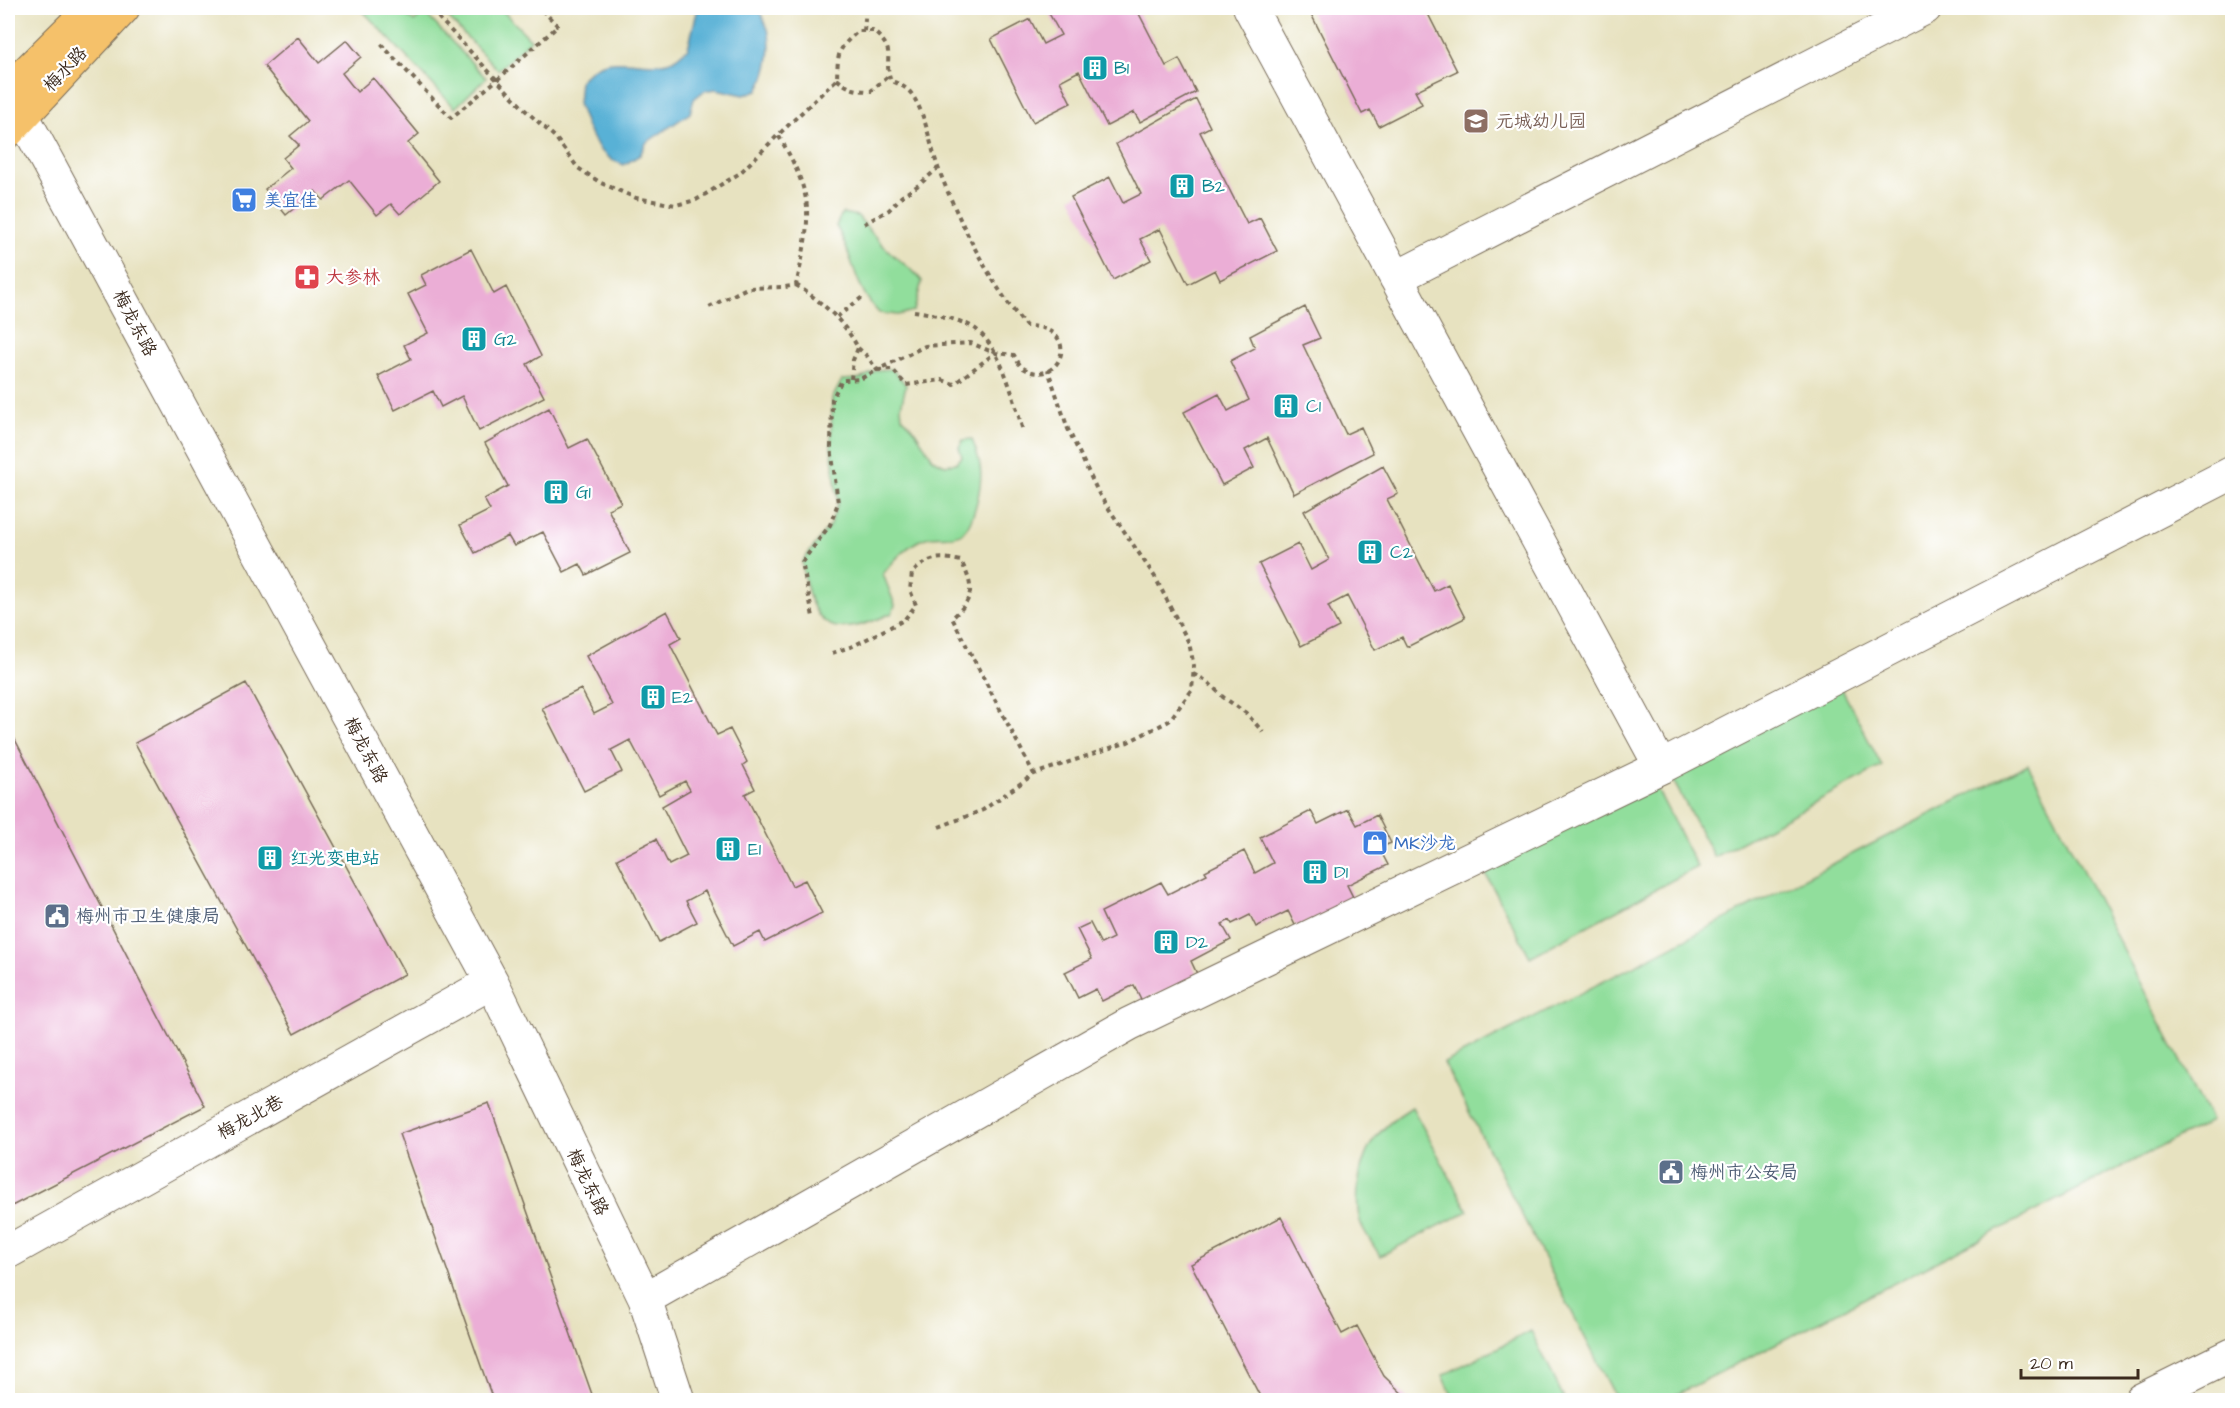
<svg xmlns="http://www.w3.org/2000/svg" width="2240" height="1408" font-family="'Architects Daughter','LXGW WenKai TC',sans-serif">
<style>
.green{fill:#91de9c;stroke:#66845d;stroke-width:1.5}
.water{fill:#58b1d6;stroke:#4a6e7a;stroke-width:1.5}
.building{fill:#ebaed6}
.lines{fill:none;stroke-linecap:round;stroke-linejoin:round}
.minor-casing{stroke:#776a57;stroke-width:35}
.major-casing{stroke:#776a57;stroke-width:35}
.path{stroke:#776a57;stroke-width:4;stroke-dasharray:4.5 4.5;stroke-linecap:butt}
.minor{stroke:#fff;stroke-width:33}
.major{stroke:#f5c16b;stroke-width:33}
.labels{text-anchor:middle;stroke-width:4.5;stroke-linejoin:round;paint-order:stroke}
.culture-label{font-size:18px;fill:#0d838f;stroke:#fff;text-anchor:start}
.street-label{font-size:18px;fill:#3b2a1e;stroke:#fff}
.education-label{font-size:18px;fill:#785e54;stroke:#fff;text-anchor:start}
.shop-label{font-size:18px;fill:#366cbe;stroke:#fff;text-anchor:start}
.health-label{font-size:18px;fill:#be3a42;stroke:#fff;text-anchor:start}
.service-label{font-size:18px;fill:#4e5e75;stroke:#fff;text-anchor:start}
</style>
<rect width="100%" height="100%" fill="#fff"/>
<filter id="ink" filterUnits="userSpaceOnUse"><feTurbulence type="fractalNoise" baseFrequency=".0167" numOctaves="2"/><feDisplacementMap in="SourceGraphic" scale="12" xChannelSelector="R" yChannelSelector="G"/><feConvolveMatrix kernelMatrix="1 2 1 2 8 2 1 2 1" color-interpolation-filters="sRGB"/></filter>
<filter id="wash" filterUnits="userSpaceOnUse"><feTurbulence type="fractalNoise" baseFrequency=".008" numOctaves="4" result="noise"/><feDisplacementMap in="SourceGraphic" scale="24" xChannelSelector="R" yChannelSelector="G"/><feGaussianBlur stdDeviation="1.35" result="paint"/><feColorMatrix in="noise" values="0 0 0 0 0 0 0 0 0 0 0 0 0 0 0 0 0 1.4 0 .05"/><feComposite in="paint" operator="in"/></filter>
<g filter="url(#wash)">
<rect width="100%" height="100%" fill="#e7e2c0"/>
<path class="green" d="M360 8H400L414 22 424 12 486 78 455 108Z
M439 8H500L531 40 498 70Z
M842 213 858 216C868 229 878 241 890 252 902 264 911 267 922 281L914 311 898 315 879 313C853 286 854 256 836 226Z
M892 369 906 385 901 407 902 417 913 428 933 459 945 465 956 463 962 457 959 447 963 440 972 439C975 448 979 457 980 466 983 482 975 522 962 533 953 539 939 535 930 537 911 540 894 560 883 574L895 605 892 613C828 643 812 627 802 562L830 525 838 503 831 447 832 399 842 380 860 379 877 370Z
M1836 678 1882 766 1714 857 1667 769Z
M2028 764 2211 1121 1666 1400H1617L1444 1063Z
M1652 779 1697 867 1530 957 1483 869Z
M1412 1107 1468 1211 1380 1256C1374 1246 1366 1235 1361 1224 1357 1213 1357 1199 1358 1188 1362 1147 1378 1128 1412 1107Z
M1531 1331 1565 1400H1454L1443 1375Z"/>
<path class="water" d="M698 8H758C761 16 768 25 769 34 772 52 767 75 758 91L744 95 716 89 704 91 694 99 690 113 646 143 640 155 624 165 612 160 600 150 588 130 578 104 580 80C585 76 589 71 594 68 619 53 648 71 673 60 678 57 683 52 688 48Z"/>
<g id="blocks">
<path class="building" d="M1046 8H1136L1166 66 1179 59 1196 92 1140 122 1134 112 1107 126 1079 71 1060 81 1071 103 1033 122 991 39 1030 19 1043 44 1061 35Z
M1308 8H1425L1457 71 1415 91 1422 104 1379 126 1370 110 1362 114Z
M298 37 319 63 347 40 361 57 342 73 357 92 373 78 419 134 408 143 439 181 400 214 391 204 377 215 349 180 323 200 315 191 286 215 265 189 291 168 283 158 299 145 290 136 308 121 264 66Z
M1196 99 1210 127 1200 132 1247 224 1260 218 1277 251 1220 280 1215 270 1188 284 1160 229 1140 239 1151 260 1113 280 1071 197 1110 177 1123 203 1141 194 1116 144Z
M471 249 494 294 506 287 541 356 527 364 544 397 479 431 462 396 441 407 433 391 395 410 378 376 411 359 404 345 428 333 408 294 426 285 421 275Z
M1305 307 1320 338 1303 345 1346 434 1361 427 1373 453 1294 494 1267 438 1245 450 1254 468 1222 485 1184 412 1219 394 1228 411 1249 400 1230 361 1255 348 1250 336Z
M549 408 569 448 587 439 621 503 608 509 630 553 586 575 580 564 564 572 543 532 514 546 508 536 475 553 460 525 490 510 484 499 508 486 485 443Z
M1383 466 1398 494 1387 499 1434 591 1448 584 1465 618 1407 647 1402 637 1375 650 1347 596 1328 606 1339 627 1301 646 1259 564 1298 544 1311 570 1329 560 1304 511Z
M667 611 681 638 670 644 717 735 730 729 747 762 743 765 755 789 745 794 792 886 805 880 822 913 765 942 760 932 733 946 705 891 686 901 697 922 659 942 617 859 656 839 669 865 687 856 662 806 690 790 685 781 659 795 630 740 611 750 622 772 584 791 542 708 581 689 594 714 612 705 586 656Z
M246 683 405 974 294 1034 135 743Z
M8 726 205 1106 8 1208Z
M1348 809 1357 825 1377 815 1391 843 1379 848 1388 865 1347 885 1355 901 1296 927 1288 911 1256 927 1250 915 1232 924 1230 920 1222 924 1231 940 1191 961 1198 976 1142 1001 1134 985 1102 1001 1096 989 1078 998 1065 972 1092 959 1077 929 1090 923 1101 944 1113 938 1101 912 1161 882 1168 894 1207 874 1205 871 1244 851 1255 873 1273 863 1260 837 1311 811 1318 824Z
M489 1103 594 1400H493L399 1134Z
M1281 1217 1342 1334 1357 1326 1384 1376 1409 1400H1262L1191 1264Z"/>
</g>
</g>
<g filter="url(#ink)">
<use href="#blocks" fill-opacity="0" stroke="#776a57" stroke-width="1.5"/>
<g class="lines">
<g class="minor-casing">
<path id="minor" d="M1250 8 1661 767
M22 115 492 982 645 1299 678 1400
M1396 278 1925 8
M8 1252 492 982
M645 1299 1129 1024 1661 767 2232 473
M2141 1400 2232 1355"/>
</g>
<g class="major-casing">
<path id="major" d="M8 91 92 8
M8 131 123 8"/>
</g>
<path class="path" d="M438 17 525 110 555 137 578 168 601 183 636 198 676 205 696 200 740 173 778 135
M864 31 866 8
M381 44 451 118 498 79 558 26 540 8
M837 79C848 89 857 91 871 91L888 76
M864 224 889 210 901 197 920 184 938 168
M796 285C821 301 845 322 858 348L853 360 851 379
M709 307 747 288 785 287 796 285C802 261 808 234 807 210 807 187 790 154 778 135L837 79C838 52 837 50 858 31H873C899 53 882 56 891 81 900 84 908 88 913 96 927 118 930 146 939 170 957 218 992 287 1026 326 1085 326 1060 389 1025 369 1020 367 1017 360 1014 355L995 353 954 384 942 380 906 385 892 369 877 370 860 379 842 380 832 399 831 447 838 503 830 525 802 562 813 617
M914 311C930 313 965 320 977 330 1003 352 1014 400 1023 431
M837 317 865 295
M858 348 867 356 877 370 925 346 971 343 992 352
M832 653 853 646 904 620 916 605 910 590 912 573C929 557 938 556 961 561 974 587 975 598 952 618L1034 774
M1193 674 1207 681 1223 697 1246 713 1263 732
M939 827 983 810 1034 774 1128 742 1169 721 1192 690 1194 666 1189 643 1155 577 1099 494 1068 429 1048 370"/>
<use href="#minor" class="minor"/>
<use href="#major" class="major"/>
</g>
</g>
<defs>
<g id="building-square" transform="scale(1.35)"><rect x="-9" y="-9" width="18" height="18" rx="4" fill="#0f9aa8" stroke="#fff"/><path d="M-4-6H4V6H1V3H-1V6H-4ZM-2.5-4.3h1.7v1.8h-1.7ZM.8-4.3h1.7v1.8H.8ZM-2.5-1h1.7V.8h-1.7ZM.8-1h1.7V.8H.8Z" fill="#fff"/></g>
<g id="school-square" transform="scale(1.35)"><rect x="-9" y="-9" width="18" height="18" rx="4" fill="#8d6e63" stroke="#fff"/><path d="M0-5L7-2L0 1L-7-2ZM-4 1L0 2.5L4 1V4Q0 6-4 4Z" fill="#fff"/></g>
<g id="supermarket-square" transform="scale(1.35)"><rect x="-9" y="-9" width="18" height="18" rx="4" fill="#3f7fe0" stroke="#fff"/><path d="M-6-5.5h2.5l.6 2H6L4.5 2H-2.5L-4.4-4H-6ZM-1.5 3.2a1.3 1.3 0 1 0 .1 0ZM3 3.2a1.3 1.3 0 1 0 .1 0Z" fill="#fff"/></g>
<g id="pharmacy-square" transform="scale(1.35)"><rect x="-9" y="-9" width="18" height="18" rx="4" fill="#e0444e" stroke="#fff"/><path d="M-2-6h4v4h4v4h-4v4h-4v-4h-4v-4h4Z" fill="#fff"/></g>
<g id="shop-square" transform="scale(1.35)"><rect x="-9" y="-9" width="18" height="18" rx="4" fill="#3f7fe0" stroke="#fff"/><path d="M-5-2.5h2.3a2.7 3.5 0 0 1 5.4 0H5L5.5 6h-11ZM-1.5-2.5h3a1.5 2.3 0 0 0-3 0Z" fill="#fff"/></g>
<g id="civic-square" transform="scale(1.35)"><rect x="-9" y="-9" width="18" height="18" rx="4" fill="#5c6f8a" stroke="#fff"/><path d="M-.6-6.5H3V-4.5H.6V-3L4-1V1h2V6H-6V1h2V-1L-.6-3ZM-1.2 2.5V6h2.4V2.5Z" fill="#fff"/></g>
</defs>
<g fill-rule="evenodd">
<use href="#building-square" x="1095" y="68"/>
<use href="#school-square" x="1476" y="121"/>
<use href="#building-square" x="1182" y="186"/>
<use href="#supermarket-square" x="244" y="200"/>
<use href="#pharmacy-square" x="307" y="277"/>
<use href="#building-square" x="474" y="339"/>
<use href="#building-square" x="1286" y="406"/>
<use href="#building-square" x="556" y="492"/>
<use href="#building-square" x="1370" y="552"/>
<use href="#building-square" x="653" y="697"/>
<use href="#shop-square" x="1375" y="843"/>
<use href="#building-square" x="728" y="849"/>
<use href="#building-square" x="270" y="858"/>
<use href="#building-square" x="1315" y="872"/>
<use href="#civic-square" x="57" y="916"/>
<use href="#building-square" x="1166" y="942"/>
<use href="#civic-square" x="1671" y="1172"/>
</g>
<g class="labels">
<g class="culture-label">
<text x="1114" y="74">B1</text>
<text x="1202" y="192">B2</text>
<text x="494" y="345">G2</text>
<text x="1306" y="412">C1</text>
<text x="576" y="498">G1</text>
<text x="1390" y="558">C2</text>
<text x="672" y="703">E2</text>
<text x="748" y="855">E1</text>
<text x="290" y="864">红光变电站</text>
<text x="1334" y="878">D1</text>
<text x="1186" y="948">D2</text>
</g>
<g class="street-label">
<text transform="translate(65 69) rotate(-47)" y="6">梅水路</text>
<text transform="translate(135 323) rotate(62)" y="6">梅龙东路</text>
<text transform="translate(366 750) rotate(62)" y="6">梅龙东路</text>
<text transform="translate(250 1117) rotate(-29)" y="6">梅龙北巷</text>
<text transform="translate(588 1182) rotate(64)" y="6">梅龙东路</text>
</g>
<g class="education-label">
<text x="1496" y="127">元城幼儿园</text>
</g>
<g class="shop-label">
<text x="264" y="206">美宜佳</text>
<text x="1394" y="849">MK沙龙</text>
</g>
<g class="health-label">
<text x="326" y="283">大参林</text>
</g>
<g class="service-label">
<text x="76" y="922">梅州市卫生健康局</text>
<text x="1690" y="1178">梅州市公安局</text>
</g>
</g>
<rect width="2240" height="1408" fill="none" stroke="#fff" stroke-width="30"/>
<path d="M2021 1369v9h117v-9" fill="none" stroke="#3b2a1e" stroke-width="3"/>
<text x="2030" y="1369" font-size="18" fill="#3b2a1e" stroke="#ffffff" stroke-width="4.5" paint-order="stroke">20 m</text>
</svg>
